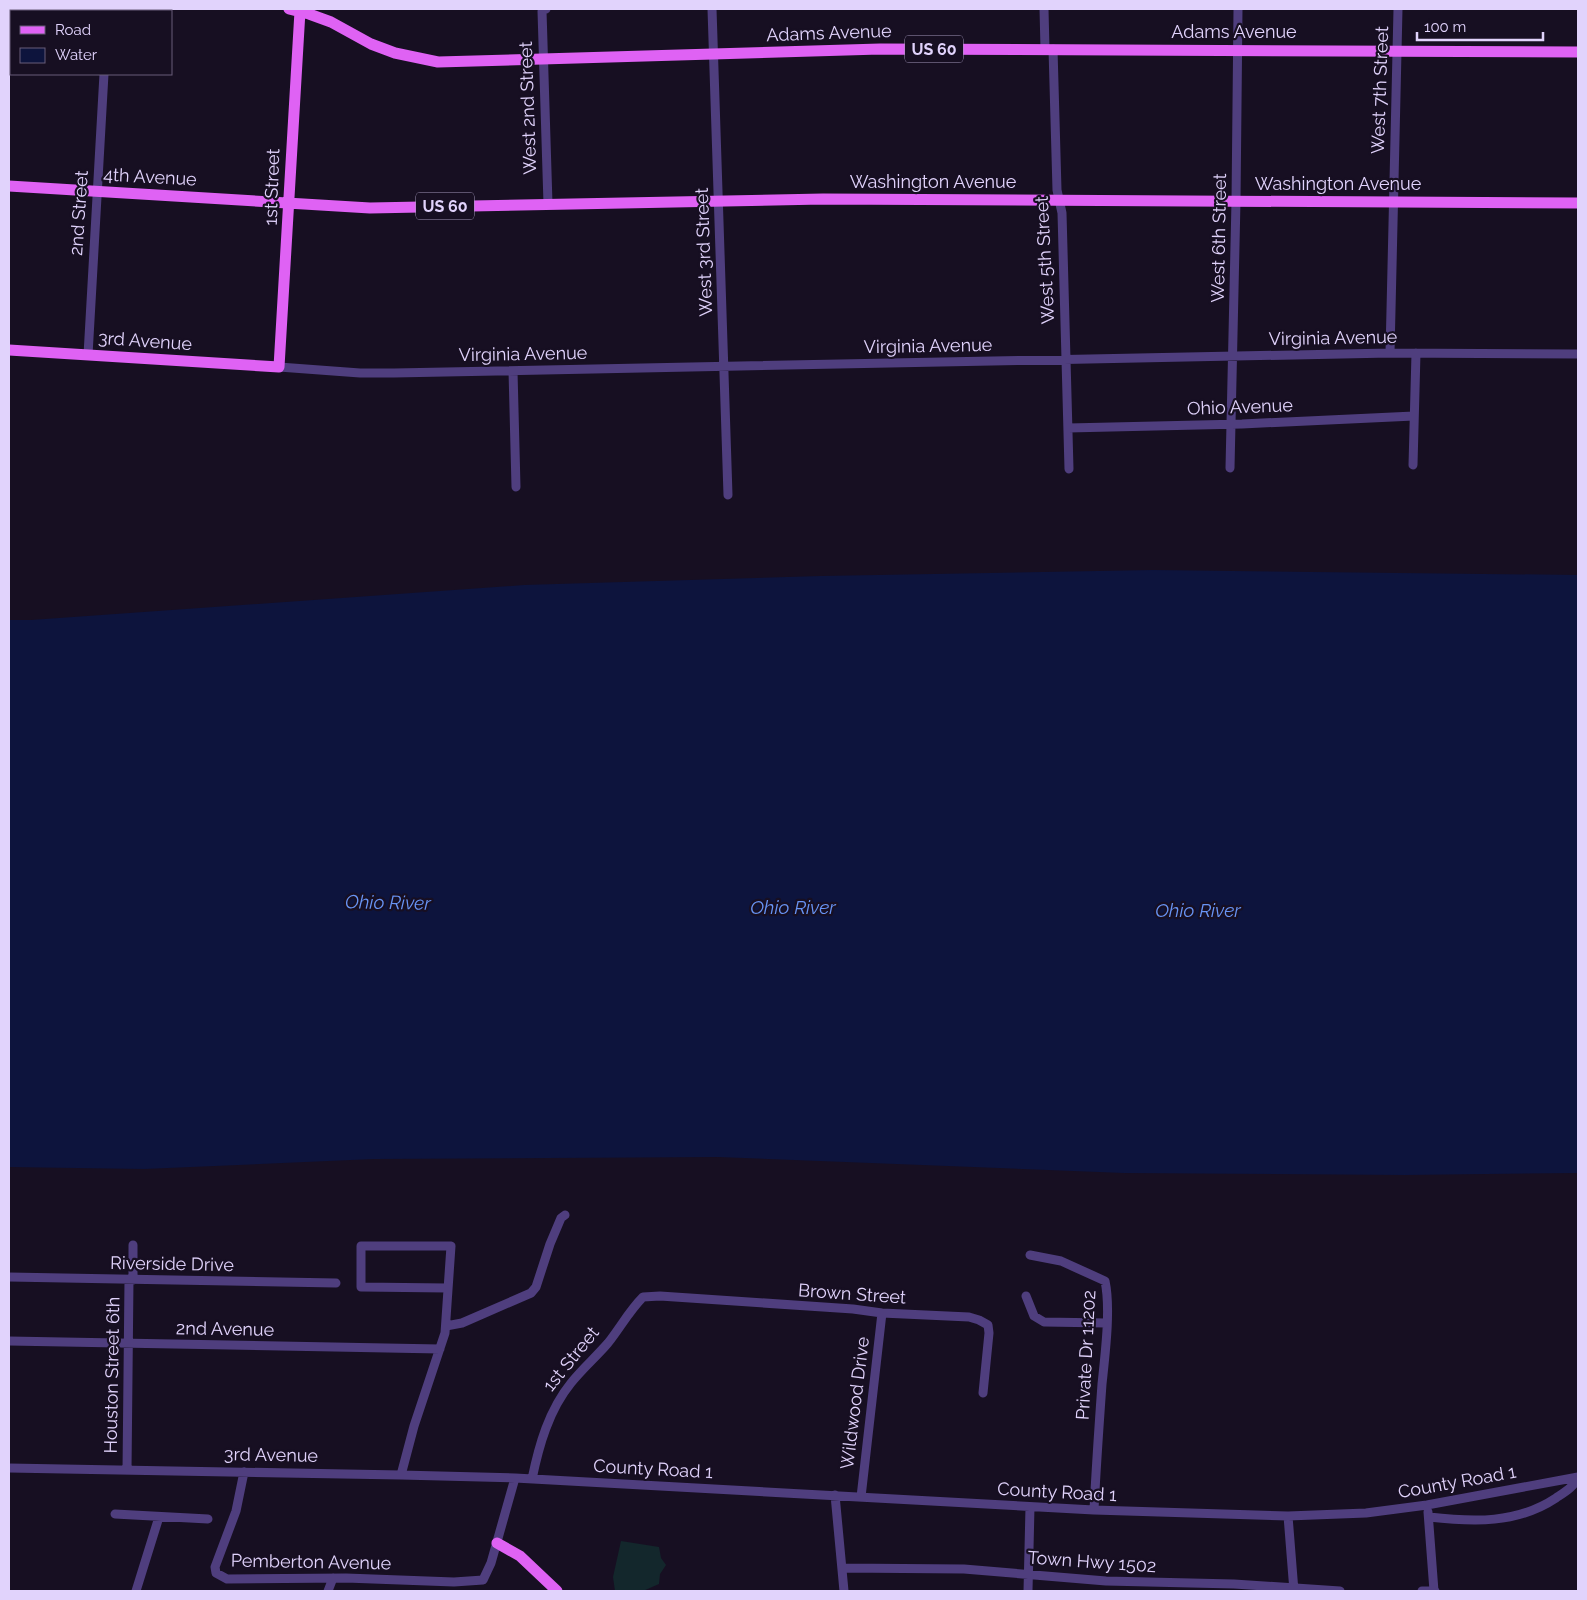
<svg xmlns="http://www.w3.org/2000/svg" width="1587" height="1600" font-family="Raleway,sans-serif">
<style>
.green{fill:#13272c}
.water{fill:#0d143d}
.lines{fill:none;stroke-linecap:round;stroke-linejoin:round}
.minor{stroke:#4f3e7e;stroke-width:9}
.major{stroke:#df62f4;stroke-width:11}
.labels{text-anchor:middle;stroke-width:4.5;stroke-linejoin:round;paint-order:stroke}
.shield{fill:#170f22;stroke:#a498bb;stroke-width:1}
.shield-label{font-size:16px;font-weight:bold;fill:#e1d3fc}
.street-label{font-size:18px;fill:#e1d3fc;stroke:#170f22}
.water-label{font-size:19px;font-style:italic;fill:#6894f5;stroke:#170f22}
</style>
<rect width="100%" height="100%" fill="#170f22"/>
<path class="green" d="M621 1541 659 1547 661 1558 666 1565 660 1574 659 1584 643 1591H615L613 1577Z"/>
<path class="water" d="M1153 570 1578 575V1173L1405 1175 1124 1173 718 1157 374 1159 144 1169 9 1167V620H31L524 585 821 576Z"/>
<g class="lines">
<path class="minor" d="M546 9 542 11 548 204
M712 9C718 171 724 333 728 495
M1044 9 1045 49
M108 11V9
M1053 49 1057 190 1062 213 1069 469
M1390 353 1398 9
M88 355 104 74
M279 367 360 373H394L1390 353 1578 354
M513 371 516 487
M1068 428 1242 424 1414 416
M1413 465 1416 353
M1230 468 1236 201 1238 9
M133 1245V1280
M1030 1255 1061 1261 1105 1281C1111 1309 1105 1355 1102 1384 1099 1426 1096 1468 1094 1510
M9 1277 336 1283
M1026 1296 1034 1316 1044 1322 1106 1323
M446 1326 462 1323 531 1293 536 1287 550 1244 561 1218 565 1215
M9 1341 440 1349
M9 1468 401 1475 515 1478 1094 1510 1288 1516 1366 1513 1427 1505 1578 1477
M127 1470 129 1280
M244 1472 236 1511 215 1567 216 1573 227 1579 346 1578 454 1582 483 1580 491 1563 515 1478
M401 1475 414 1426 445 1333 451 1246H361V1287L447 1288
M532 1479C539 1445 549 1410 571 1383 582 1369 596 1357 608 1343 620 1328 629 1311 643 1297L660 1296 853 1309 882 1313 969 1317 979 1320 988 1325 989 1333 983 1393
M835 1495 844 1591
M861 1497 882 1313
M1428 1512 1434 1591
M115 1514 208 1519
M1288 1516 1294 1591
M1429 1517C1473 1522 1517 1524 1556 1498 1565 1492 1574 1487 1578 1477
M842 1568 964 1569 1106 1581 1234 1584 1340 1591
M136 1591 159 1517
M328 1591 333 1578
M1028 1591 1030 1507
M1422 1591H1435"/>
<path class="major" d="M289 9 309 14 331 22 371 44 395 53 438 62 880 49 1578 52
M9 186 370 208 823 199 1578 203
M9 350 279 367 300 11
M497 1543 520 1556 557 1591"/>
</g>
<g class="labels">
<g class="shield">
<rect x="905" y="35.5" width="58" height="27" rx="4"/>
<rect x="416" y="192.5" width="58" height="27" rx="4"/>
</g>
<g class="shield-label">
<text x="934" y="55">US 60</text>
<text x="445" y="212">US 60</text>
</g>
<g class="street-label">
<text x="1234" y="38">Adams Avenue</text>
<text transform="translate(829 33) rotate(-2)" y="6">Adams Avenue</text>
<text transform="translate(1380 90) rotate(-88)" y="6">West 7th Street</text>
<text transform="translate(528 108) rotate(-92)" y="6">West 2nd Street</text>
<text transform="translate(150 177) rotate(3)" y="6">4th Avenue</text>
<text x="933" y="188">Washington Avenue</text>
<text x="1338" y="190">Washington Avenue</text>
<text transform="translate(272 187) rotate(-88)" y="6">1st Street</text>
<text transform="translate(79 213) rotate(-86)" y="6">2nd Street</text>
<text transform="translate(1219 238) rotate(-89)" y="6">West 6th Street</text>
<text transform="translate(704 252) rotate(-92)" y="6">West 3rd Street</text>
<text transform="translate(1045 260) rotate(-93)" y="6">West 5th Street</text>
<text transform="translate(1333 338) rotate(-1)" y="6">Virginia Avenue</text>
<text transform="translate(145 341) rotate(4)" y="6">3rd Avenue</text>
<text transform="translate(928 346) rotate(-1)" y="6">Virginia Avenue</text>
<text transform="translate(523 354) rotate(-1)" y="6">Virginia Avenue</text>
<text transform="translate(1240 407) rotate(-2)" y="6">Ohio Avenue</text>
<text transform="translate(172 1264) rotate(1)" y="6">Riverside Drive</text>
<text transform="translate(852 1294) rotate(4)" y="6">Brown Street</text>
<text transform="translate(225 1329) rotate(1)" y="6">2nd Avenue</text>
<text transform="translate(1086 1355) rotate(-87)" y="6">Private Dr 11202</text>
<text transform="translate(571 1359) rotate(-51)" y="6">1st Street</text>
<text transform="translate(112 1375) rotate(-89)" y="6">Houston Street 6th</text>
<text transform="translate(855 1403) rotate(-83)" y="6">Wildwood Drive</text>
<text transform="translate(271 1455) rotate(1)" y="6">3rd Avenue</text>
<text transform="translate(653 1469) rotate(3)" y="6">County Road 1</text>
<text transform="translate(1457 1482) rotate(-10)" y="6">County Road 1</text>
<text transform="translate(1057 1492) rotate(3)" y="6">County Road 1</text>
<text transform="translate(311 1562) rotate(1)" y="6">Pemberton Avenue</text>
<text transform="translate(1092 1562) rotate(4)" y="6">Town Hwy 1502</text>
</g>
<g class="water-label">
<text transform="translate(388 902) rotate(1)" y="7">Ohio River</text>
<text x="793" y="914">Ohio River</text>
<text x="1198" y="917">Ohio River</text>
</g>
</g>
<rect width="1587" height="1600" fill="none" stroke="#e1d3fc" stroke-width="20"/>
<rect x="10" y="10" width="162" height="65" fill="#170f22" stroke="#685d79"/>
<rect x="20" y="26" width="25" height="8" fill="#df62f4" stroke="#685d79"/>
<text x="55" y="35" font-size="15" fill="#e1d3fc">Road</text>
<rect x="20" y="48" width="25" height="15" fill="#0d143d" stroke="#685d79"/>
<text x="55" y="60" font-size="15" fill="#e1d3fc">Water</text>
<path d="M1417 32v8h126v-8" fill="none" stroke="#e1d3fc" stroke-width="2.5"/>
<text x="1424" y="32" font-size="15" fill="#e1d3fc" stroke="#170f22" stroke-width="4" paint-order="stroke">100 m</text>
</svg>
